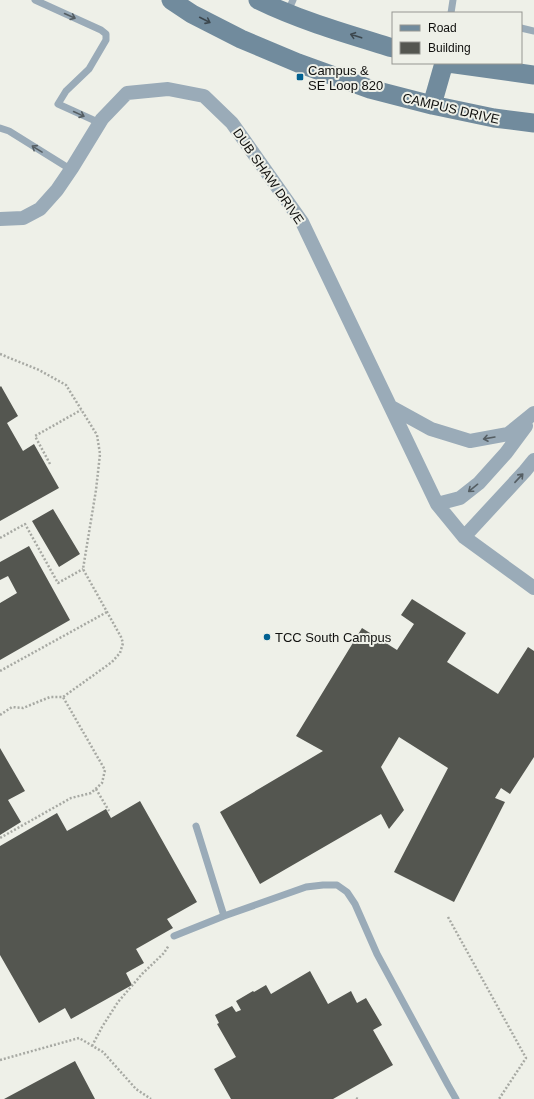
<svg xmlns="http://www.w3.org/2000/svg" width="534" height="1099" font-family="Arial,sans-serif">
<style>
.building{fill:#545650}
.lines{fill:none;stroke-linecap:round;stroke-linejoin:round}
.path{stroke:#a7a9a3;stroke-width:2.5;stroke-dasharray:2 2;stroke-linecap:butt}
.service{stroke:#9aabb8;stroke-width:7}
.minor{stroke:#9aabb8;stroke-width:14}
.secondary{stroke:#718b9d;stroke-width:19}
.oneway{stroke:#555e63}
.oneway2{stroke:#3c474e}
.poi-dot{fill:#016191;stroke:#eef0e8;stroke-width:1.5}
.labels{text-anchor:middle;stroke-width:4;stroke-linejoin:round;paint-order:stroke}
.poi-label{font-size:13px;fill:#10100e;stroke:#eef0e8;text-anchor:start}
.street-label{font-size:13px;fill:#10100e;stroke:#eef0e8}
</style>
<rect width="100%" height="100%" fill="#eef0e8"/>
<path class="building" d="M1 386 18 416 7 423 23 451 34 444 59 488 0 521V387Z
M53 509 80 554 59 567 32 521Z
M29 546 70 620 0 660V603L17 593 8 576 0 580V562Z
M412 599 466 633 447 662 498 694 528 647 534 651V757L510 794 501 788 495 798 505 802 454 902 394 872 448 768 399 737 381 767 404 810 389 829 381 814 260 884 220 812 323 751 296 736 362 628 397 650 414 624 401 615Z
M0 748 25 791 8 800 21 822 0 835Z
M140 801 197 902 167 919 173 928 136 949 144 963 126 973 132 985 71 1019 65 1008 39 1023 0 955V846L57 813 67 831 106 809 111 818Z
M310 971 328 1004 351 991 357 1003 366 998 382 1025 373 1030 393 1065 333 1099H231L214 1069 236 1057 217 1024 219 1023 215 1015 232 1006 236 1012 241 1010 236 1001 253 991 254 992 266 985 271 994Z
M75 1061 95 1099H4Z"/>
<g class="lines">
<path class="path" d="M0 354 39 370 66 385 97 435 100 454 96 490 83 569 121 637 123 643 120 653 112 662 63 697
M50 464 35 436 81 410
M0 538 25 524 58 583 83 569
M0 671 107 612
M0 715 12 707 23 708 50 697H63L105 770 102 783 91 793 71 798 0 838
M96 789 109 811
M448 917 526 1058 499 1099
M92 1046 102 1027 118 1002 142 974 164 953 169 945
M0 1060 79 1038 103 1052 136 1089 151 1099
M356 1098 358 1099"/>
<path class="service" d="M35 0 101 30 106 34V40L89 69 66 91 58 104 100 123
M288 11 293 0
M451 13 453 0
M521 28 534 31
M0 128 9 131 70 169
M196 826 224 916 306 887 323 885H337L347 892 355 904 377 954 448 1085 456 1099
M174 936 224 916"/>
<path class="minor" d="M0 219 23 218 40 209 57 190 72 168 102 119 127 93 168 89 204 96 232 123 302 222 437 504 464 537 534 588
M391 407 431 429 470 441 508 434 534 413
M437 504 460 498 479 483 506 453 526 426
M464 537 525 471 534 460"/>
<path class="secondary" d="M171 0 192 14 241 39 298 63 370 89 432 105 494 118 534 123
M258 0C301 21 347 34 393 48
M448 63 534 75
M432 105 444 63"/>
</g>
<defs><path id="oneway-shaft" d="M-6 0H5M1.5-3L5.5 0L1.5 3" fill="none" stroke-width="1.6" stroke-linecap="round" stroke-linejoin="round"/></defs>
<g class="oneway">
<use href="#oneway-shaft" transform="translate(70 16) rotate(24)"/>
<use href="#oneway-shaft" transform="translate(79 114) rotate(25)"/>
<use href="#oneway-shaft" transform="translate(37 149) rotate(-148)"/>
<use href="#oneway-shaft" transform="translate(489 438) rotate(170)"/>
<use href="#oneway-shaft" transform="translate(519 478) rotate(-47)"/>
<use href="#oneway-shaft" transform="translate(473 488) rotate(141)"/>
</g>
<g class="oneway2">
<use href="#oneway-shaft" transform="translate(205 20) rotate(27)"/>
<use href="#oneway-shaft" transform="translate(356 36) rotate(-162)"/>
</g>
<g class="poi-dot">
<rect x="296" y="73" width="8" height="8" rx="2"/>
<circle cx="267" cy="637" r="4"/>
</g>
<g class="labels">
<g class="poi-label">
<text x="308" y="75">Campus &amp;<tspan x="308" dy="15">SE Loop 820</tspan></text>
<text x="275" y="642">TCC South Campus</text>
</g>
<g class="street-label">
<text transform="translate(451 108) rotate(13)" y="5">CAMPUS DRIVE</text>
<text transform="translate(269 176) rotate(55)" y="5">DUB SHAW DRIVE</text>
</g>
</g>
<rect x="392" y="12" width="130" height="52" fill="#eef0e8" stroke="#959691"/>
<rect x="400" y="25" width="20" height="6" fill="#718b9d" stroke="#959691"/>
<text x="428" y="32" font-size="12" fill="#10100e">Road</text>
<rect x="400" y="42" width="20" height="12" fill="#545650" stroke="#959691"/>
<text x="428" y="52" font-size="12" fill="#10100e">Building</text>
</svg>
